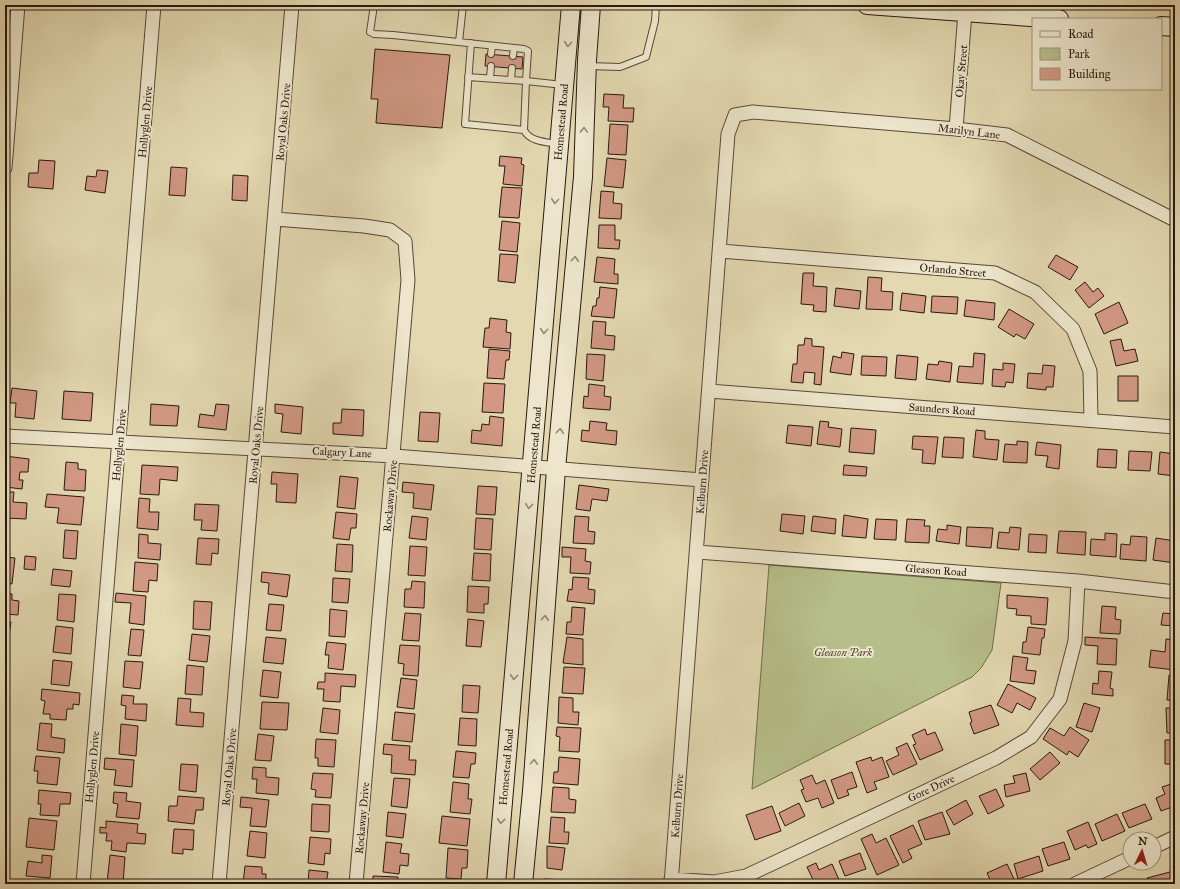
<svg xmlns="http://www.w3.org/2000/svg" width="1180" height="889" font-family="'IM FELL Great Primer',serif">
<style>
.green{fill:#b6be89;stroke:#706b4c}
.building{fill:#d29884;stroke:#291810}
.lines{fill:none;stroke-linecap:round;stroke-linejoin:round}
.lane-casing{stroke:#584838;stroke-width:8}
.street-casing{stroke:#584838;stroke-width:15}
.secondary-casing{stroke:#291810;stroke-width:20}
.lane{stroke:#ede6cc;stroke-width:6}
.street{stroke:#ede6cc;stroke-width:13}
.secondary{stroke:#ede6cc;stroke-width:18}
.oneway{stroke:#958977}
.labels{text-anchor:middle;stroke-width:4;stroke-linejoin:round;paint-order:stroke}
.street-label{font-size:11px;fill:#291810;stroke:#ede6cc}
.park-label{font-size:11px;font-style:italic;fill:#534a34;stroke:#ede6cc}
</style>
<rect width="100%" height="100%" fill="#e3d8b0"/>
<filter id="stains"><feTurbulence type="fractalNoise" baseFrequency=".005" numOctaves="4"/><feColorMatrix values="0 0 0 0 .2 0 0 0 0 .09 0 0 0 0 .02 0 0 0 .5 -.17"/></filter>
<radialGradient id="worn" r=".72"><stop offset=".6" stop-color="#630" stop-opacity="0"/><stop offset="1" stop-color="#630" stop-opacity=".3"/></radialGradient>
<path class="green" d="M769 565 1001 583 992 650 981 668 972 677 752 789Z"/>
<path class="building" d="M375 49 450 55 442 128 376 123 378 99H371Z
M486 54 523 57 522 69 485 66Z
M604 94 624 95 623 108H634L633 122 608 121 609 107H603Z
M610 124 628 125 626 155 608 154Z
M500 156 522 158 521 164 524 165 522 186 503 184 505 166H499Z
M607 158 626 160 623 188 604 186Z
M39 160 55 161 53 189 28 187 29 173H38Z
M171 167 187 168 185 196 169 195Z
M97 170 108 171 105 193 85 190 87 176 96 177Z
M233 175 248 176 247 201 232 200Z
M502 187 522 188 519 218 499 217Z
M601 191 614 192 613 203 622 204 621 219 599 218Z
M502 221 520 223 517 252 499 250Z
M599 225H615V240H620L619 249 598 248Z
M500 254 518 255 515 283 498 281Z
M1056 255 1078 267 1070 280 1048 267Z
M597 257 615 259 614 274H618V284L594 282Z
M803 273H814L813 286 827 287 826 312 813 311 814 305 801 304Z
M868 277 882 278 881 291 893 292 892 310 866 309Z
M1085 282 1093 292 1098 288 1104 296 1089 308 1075 290Z
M600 287 617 289 614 318 591 316 593 306H596L597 298H599Z
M836 288 861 291 859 309 834 306Z
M902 293 926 296 924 313 900 310Z
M932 296 958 297 957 314 931 312Z
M966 300 995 303 994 320 964 316Z
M1119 302 1128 323 1104 334 1095 314Z
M1009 309 1034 324 1025 339 1016 334 1014 337 998 327Z
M490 318 507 320 506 332 511 333 510 349 483 347 485 328H489Z
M593 321 606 322 605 335 615 336 614 350 591 348Z
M805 338 812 339V346L824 347 821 385 814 384 815 373 804 372 803 383 791 382 793 364H797L798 345H804Z
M1121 339 1124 351 1135 349 1138 361 1116 366 1110 341Z
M489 349 510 351 509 360H506L504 379 487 378Z
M842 352 854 354 851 375 830 372 833 356 841 358Z
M974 353 985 354 983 384 957 382 959 366 973 367Z
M587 354 605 355 603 381 586 379Z
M897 355 918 357 916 380 895 378Z
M862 356 887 357 886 376 861 375Z
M939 361 952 363 950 382 926 379 928 364 938 365Z
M1003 363 1015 364 1013 383 1006 382 1005 387 992 386 993 369 1003 370Z
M1043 365 1055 366 1053 387H1046V390L1027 388 1028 373 1042 374Z
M1118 376H1138V401H1118Z
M484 383 505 384 503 413 482 412Z
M589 384 605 386 604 396 611 397 610 410 583 408 584 396 588 397Z
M12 388 37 391 34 419 15 417 16 403H10Z
M64 391 93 393 91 421 62 419Z
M151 404 179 406 177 426 150 425Z
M216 404 229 405 226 430 198 427 200 414 214 416Z
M275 404 303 407 301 434 281 432 283 414 275 413Z
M342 409 364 410 363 436 333 434V423H341Z
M420 412 440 413 438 442 418 441Z
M490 416 504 418 502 446 471 443 472 430 481 431 482 424 489 425Z
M590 421 607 423 606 430 617 431 616 445 581 441 582 430 589 431Z
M820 421 829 422 828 427 842 429 840 447 817 444Z
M788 425 813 427 811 446 786 443Z
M851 428 876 430 874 454 849 452Z
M976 430 985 431V439L999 440 997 460 973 457Z
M913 436 938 437 935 464 922 463 923 450 912 449Z
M944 437 964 438 963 458 942 457Z
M1017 441 1028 442 1027 463 1003 462 1005 444 1017 445Z
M1037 442 1061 445 1059 469 1046 467 1048 456 1035 455Z
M1098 449 1117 450 1116 468 1097 467Z
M1129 451 1152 452 1150 471 1128 470Z
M1160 452 1175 454V476L1158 474Z
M5 456 29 459 28 472H20L19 480H23L22 489 5 487Z
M66 462 78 463V469L86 470 85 491 64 490Z
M142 465 178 467 177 481 160 479 159 495 140 494Z
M844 465 867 467 866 476 843 475Z
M272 472 298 474 296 503 276 502 277 484H271Z
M340 476 358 478 355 509 337 507Z
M403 482 434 485 431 510 413 508 414 493 402 492Z
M579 485 609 489 607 501 592 499 590 511 576 509Z
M478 486 497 487 495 515 476 514Z
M5 492H14L13 502 27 503 26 519 5 518Z
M47 494 84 497 81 525 57 523 59 508 45 507Z
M139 498 150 499 149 512H159L158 530 137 528Z
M195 504 219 505 217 531 201 530 202 520H194Z
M336 512 357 514 356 528H351L349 540 333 538Z
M782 514 805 516 803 534 780 531Z
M844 515 868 519 866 538 842 536Z
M412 516 428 518 426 540 409 538Z
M575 516 589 517 588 531 595 532 594 544 573 543Z
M813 516 836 519 835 534 811 531Z
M476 518 493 519 491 550 474 549Z
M876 519 897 520 896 540 874 539Z
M907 519 925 520 924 526H930L929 543 905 542Z
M947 525 961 527 959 544 936 541 938 529 947 530Z
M967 527 993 528 991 548 966 546Z
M1010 527 1021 528 1019 550 997 548 999 532 1009 533Z
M65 530 78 531 76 559 63 558Z
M1059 531 1086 532 1085 555 1057 553Z
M1105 533 1117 534 1116 557 1090 555 1091 539 1105 540Z
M139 534 148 535V543L161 544 160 560 138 558Z
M1029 534 1047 535 1046 553 1028 552Z
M1131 536 1147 537 1146 561 1120 559 1121 544 1130 545Z
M198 538 219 539 218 554 212 553 211 565 196 564Z
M1156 538 1175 541V563L1153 560Z
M337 544 353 545 352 572 335 571Z
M410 546 427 547 425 576 408 575Z
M562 547 586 549 585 561 591 562 590 574 570 573 571 557H562Z
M474 553 491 554 490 581 472 580Z
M25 556 36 557 35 570 24 569Z
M5 557 15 558 12 584 5 583Z
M135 562 158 564 157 581 149 580 148 592 133 591Z
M53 569 72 571 70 587 51 585Z
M262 572 290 575 287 597 268 594 269 583 261 582Z
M573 577 589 578 588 589 595 590 594 604 567 601 569 589 572 590Z
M333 578 350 579 348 603 332 602Z
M412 581 425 582 424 608 404 607 405 589H411Z
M468 586 489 587 488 604H484V613L467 612Z
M5 593 12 594V600L19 601 18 615 5 614Z
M116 593 146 596 144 625 129 623 131 603 115 602Z
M59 594 76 595 74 622 57 620Z
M1007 595 1048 598 1046 625 1031 624V616L1016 615 1017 609 1007 608Z
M194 601 212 602 210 630 193 629Z
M269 604 284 605 281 631 266 630Z
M1102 606 1116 607 1115 619 1121 620 1120 634 1100 633Z
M572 607 585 608 583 635 566 634 567 622H571Z
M330 609 347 611 345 637 329 636Z
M405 613 421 614 419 641 402 640Z
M1163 613 1175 614V626L1161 625Z
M468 619 484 621 481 647 466 646Z
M5 622H11L7 649H5Z
M56 626 73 628 71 654 53 652Z
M1028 627 1045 629 1044 638H1042L1040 655 1022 653 1023 642H1026Z
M131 629 144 630 141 656 128 655Z
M192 634 210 636 207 662 189 660Z
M266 637 286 639 283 664 263 662Z
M567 637 583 639V665L563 663Z
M1085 637 1117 639 1116 665 1097 664 1098 646 1085 645Z
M1166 639 1174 640 1175 670 1149 667 1151 650 1165 652Z
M327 642 346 644 343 670 328 668 329 655H325Z
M400 645 420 646 418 676 403 675 404 664 398 663Z
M1013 656 1028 658 1026 670 1036 671 1034 684 1010 681Z
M53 660 72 662 69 686 51 684Z
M125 661 143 662 140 689 123 687Z
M187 665 204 667 202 695 185 694Z
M564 667 585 668 583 694 562 693Z
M263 670 281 672 278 698 260 696Z
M1099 671 1112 672 1110 688 1113 689V696L1092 694 1093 683 1098 684Z
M325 673 356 675 355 687 341 686 340 702 323 701 324 689H317L318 682H325Z
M1169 675H1175V701L1167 700Z
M401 678 417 680 414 709 397 707Z
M1008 684 1036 698 1030 710 1017 703 1012 713 997 705Z
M463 685 480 686 478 713 462 712Z
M42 689 80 693 79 705 73 704V709H67L66 720 50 719V714H43L45 701 41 700Z
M122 695 134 696 133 704H147L146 721 125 719 126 706 121 705Z
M559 697 573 698V712H579L578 725 558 723Z
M178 698 191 699 190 712 204 713 203 727 176 725Z
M262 702 289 703 287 730 260 729Z
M1084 703 1100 708 1092 732 1076 727Z
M991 705 999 725 974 734 970 723 972 722 969 712Z
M323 708 340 710 338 734 320 732Z
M1166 708H1175V733H1167Z
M395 712 415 714 412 742 392 740Z
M460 718 477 719 476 746 458 745Z
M40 723 52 724 51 737 65 739 64 753 37 750Z
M121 724 138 726 136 756 119 754Z
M557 727 581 728 579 752 559 751 560 737 556 736Z
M1070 727 1089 740 1078 757 1069 751 1067 755 1043 739 1050 728 1064 736Z
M925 729 927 735 935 732 943 750 920 760 913 745 916 744 912 735Z
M258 734 274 736 271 761 255 760Z
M316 739 336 740 334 767 318 766V758H315Z
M1165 740H1175V764H1165Z
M907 743 917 764 893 775 886 761 899 755 896 748Z
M384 744 410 746 409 760H416L415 775 391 773 392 755 383 754Z
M456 751 476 753 475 764H471L469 778 453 777Z
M1050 752 1060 763 1040 780 1030 769Z
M36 756 60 758 57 785 37 783 38 771H34Z
M559 757 580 759 578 785 553 783 554 772H558Z
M871 757 872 761 882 757 889 777 874 782 877 789 867 793 856 762Z
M105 758 134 760 132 787 114 785 116 770 104 769Z
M181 764 198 765 196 792 179 790Z
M253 767 266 768V777L279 778 278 795 256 793 257 779H252Z
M852 772 857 787 847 790 849 795 838 799 831 780Z
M313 773 333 774 331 798 315 797 316 790 311 789Z
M1026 773 1030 791 1006 797 1004 785 1015 783 1013 776Z
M812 775 816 784 825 780 834 803 822 808 818 798 806 802 801 790 804 789 800 780Z
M394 778 410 779 407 808 391 806Z
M453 782 469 784 468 799H472L470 814 450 812Z
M1174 783 1175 806 1161 811 1156 798 1165 794 1162 787Z
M553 787 569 788V799L576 800 575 813 551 812Z
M996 789 1004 806 988 814 979 796Z
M39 790 71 793 70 804H60L59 816 40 815 41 804H38Z
M114 792 127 793 126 801 141 803 139 819 116 817 118 804 113 803Z
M178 796 204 798 203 810H196L194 824 168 821 169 806H177Z
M241 797 269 800 266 827 250 826 252 808 240 807Z
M966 800 973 814 954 825 946 811Z
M799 803 805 816 785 826 779 813Z
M312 804 330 805 329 832 311 831Z
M1145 804 1152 819 1129 828 1122 813Z
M772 806 781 831 755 840 746 815Z
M388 812 406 814 403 838 386 836Z
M942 812 950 834 925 840 918 821Z
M1117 814 1125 831 1102 841 1095 824Z
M442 816 470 819 467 846 439 843Z
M551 817 565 818 564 832H569L568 844 549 843Z
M29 818 57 821 54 850 26 847Z
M106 821 138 824 137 833 146 834 145 844 127 843 126 852 111 850 112 841H106L107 833H100V827L106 828Z
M1088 822 1097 844 1088 848 1086 845 1075 850 1067 831Z
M913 825 922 844 908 850 912 858 903 863 890 836Z
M174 829 194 830 193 850 183 849V854L172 853Z
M250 831 267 833 265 858 247 856Z
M872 834 876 843 886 838 899 865 877 875 861 839Z
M310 837 331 839 330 854 325 853 324 865 308 863Z
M386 842 402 844 400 853 409 854 408 866 400 865 399 874 383 872Z
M1064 842 1070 859 1048 866 1042 849Z
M547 846 565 848 562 870 547 868Z
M448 848 468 850 467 868H462L461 879 446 878Z
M1175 852V869L1170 853Z
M860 853 866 869 845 876 839 861Z
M42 855 52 856 50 878 26 876 28 861 42 863Z
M110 855 125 857 123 884 107 883Z
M1039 856 1043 871 1018 879 1014 864Z
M816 863 819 870 832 864 840 882 834 884H815L807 867Z
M1007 864 1016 883 992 884 987 873Z
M245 866 262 867V874H266V884H243Z
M309 870 328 872 326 884H308Z
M1170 872 1174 884H1150L1147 878Z
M373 876 398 877 397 884H373Z
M544 879 564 880 563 884H544Z
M447 880 474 882V884H447Z
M807 880 808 884H797Z"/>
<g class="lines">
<g class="lane-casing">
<path id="lane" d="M374 5 370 32 374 34 393 35 524 49 528 51 526 81 563 85
M459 42 463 5
M471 43 465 124 524 130
M491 54 492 46
M513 56 514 48
M588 66 620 67 646 57 655 21 656 5
M468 77 526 81 524 130C530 142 546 142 558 144
M490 78 491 66
M511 80 512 68"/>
</g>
<g class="street-casing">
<path id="street" d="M956 129 965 12
M5 168 18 5
M275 219 364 226 390 230 405 241 408 280 356 884
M720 251 995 273 1035 292 1073 329 1090 371 1091 420
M709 391 1175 427
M5 436 394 456 702 480
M697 552 1078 581 1175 592
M1154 847 1175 837
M671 879 714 882 746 876 996 758 1031 737 1060 699 1075 641 1078 581
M83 884 154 5
M219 884 292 5
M671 884 728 134 735 115 753 112 956 129 1007 135 1175 220
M1075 884 1130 858"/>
</g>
<g class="secondary-casing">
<path id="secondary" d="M867 5 1059 19
M1161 26 1175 27
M496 884 571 5
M523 884 532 791 556 469 583 177 587 60 591 5"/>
</g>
<use href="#lane" class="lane"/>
<use href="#street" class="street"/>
<use href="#secondary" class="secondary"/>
</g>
<defs><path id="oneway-chevron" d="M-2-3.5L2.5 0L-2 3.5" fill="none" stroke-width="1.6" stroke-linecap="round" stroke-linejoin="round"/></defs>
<g class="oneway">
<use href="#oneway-chevron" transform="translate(568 44) rotate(95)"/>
<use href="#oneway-chevron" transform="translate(584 130) rotate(-88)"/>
<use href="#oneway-chevron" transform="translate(555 201) rotate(95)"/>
<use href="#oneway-chevron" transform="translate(575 259) rotate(-85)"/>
<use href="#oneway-chevron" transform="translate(544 331) rotate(95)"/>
<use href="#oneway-chevron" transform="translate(560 431) rotate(-85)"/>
<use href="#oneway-chevron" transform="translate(529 506) rotate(95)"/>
<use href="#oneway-chevron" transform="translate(545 618) rotate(-86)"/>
<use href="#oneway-chevron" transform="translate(514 677) rotate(95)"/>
<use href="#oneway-chevron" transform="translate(534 762) rotate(-86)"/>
<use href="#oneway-chevron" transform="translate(501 821) rotate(95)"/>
</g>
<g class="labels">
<g class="street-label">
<text transform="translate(961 71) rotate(-85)" y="4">Okay Street</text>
<text transform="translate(145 122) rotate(-85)" y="4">Hollyglen Drive</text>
<text transform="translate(283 122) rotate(-85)" y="4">Royal Oaks Drive</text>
<text transform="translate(561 122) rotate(-85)" y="4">Homestead Road</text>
<text transform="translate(969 131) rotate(7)" y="4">Marilyn Lane</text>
<text transform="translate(953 270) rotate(5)" y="4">Orlando Street</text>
<text transform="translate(942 409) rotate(4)" y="4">Saunders Road</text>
<text transform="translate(119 445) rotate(-85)" y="4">Hollyglen Drive</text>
<text transform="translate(256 445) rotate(-85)" y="4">Royal Oaks Drive</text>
<text transform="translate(534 445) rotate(-85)" y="4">Homestead Road</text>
<text transform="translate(342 452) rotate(3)" y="4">Calgary Lane</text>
<text transform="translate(702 482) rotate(-86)" y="4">Kelburn Drive</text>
<text transform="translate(390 496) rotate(-85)" y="4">Rockaway Drive</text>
<text transform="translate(936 570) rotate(4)" y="4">Gleason Road</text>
<text transform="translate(92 767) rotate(-85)" y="4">Hollyglen Drive</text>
<text transform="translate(229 767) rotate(-85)" y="4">Royal Oaks Drive</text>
<text transform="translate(506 767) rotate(-85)" y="4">Homestead Road</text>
<text transform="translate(931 788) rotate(-25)" y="4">Gore Drive</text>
<text transform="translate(677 806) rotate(-86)" y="4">Kelburn Drive</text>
<text transform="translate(362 818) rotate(-85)" y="4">Rockaway Drive</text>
</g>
<g class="park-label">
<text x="843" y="656">Gleason Park</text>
</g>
</g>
<rect width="1180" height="889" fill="none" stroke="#e3d8b0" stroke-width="20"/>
<rect x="6" y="6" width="1168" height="877" fill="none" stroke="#291810" stroke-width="2"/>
<rect x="10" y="10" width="1160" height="869" fill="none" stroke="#291810"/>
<rect x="1032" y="18" width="130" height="72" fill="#ede6cc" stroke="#9f9481"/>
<rect x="1040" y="31" width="20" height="6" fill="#ede6cc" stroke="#9f9481"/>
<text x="1068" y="38" font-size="12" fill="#291810">Road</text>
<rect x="1040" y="48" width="20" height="12" fill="#b6be89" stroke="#9f9481"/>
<text x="1068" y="58" font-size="12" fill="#291810">Park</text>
<rect x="1040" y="68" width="20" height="12" fill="#d29884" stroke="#9f9481"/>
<text x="1068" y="78" font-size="12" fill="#291810">Building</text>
<g transform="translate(1142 851) rotate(5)"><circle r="19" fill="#ede6cc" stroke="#9f9481"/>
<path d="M0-3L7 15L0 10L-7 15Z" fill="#8f2418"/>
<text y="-6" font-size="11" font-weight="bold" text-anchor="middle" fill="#291810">N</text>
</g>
<rect width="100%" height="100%" filter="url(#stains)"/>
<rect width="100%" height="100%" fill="url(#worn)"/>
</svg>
